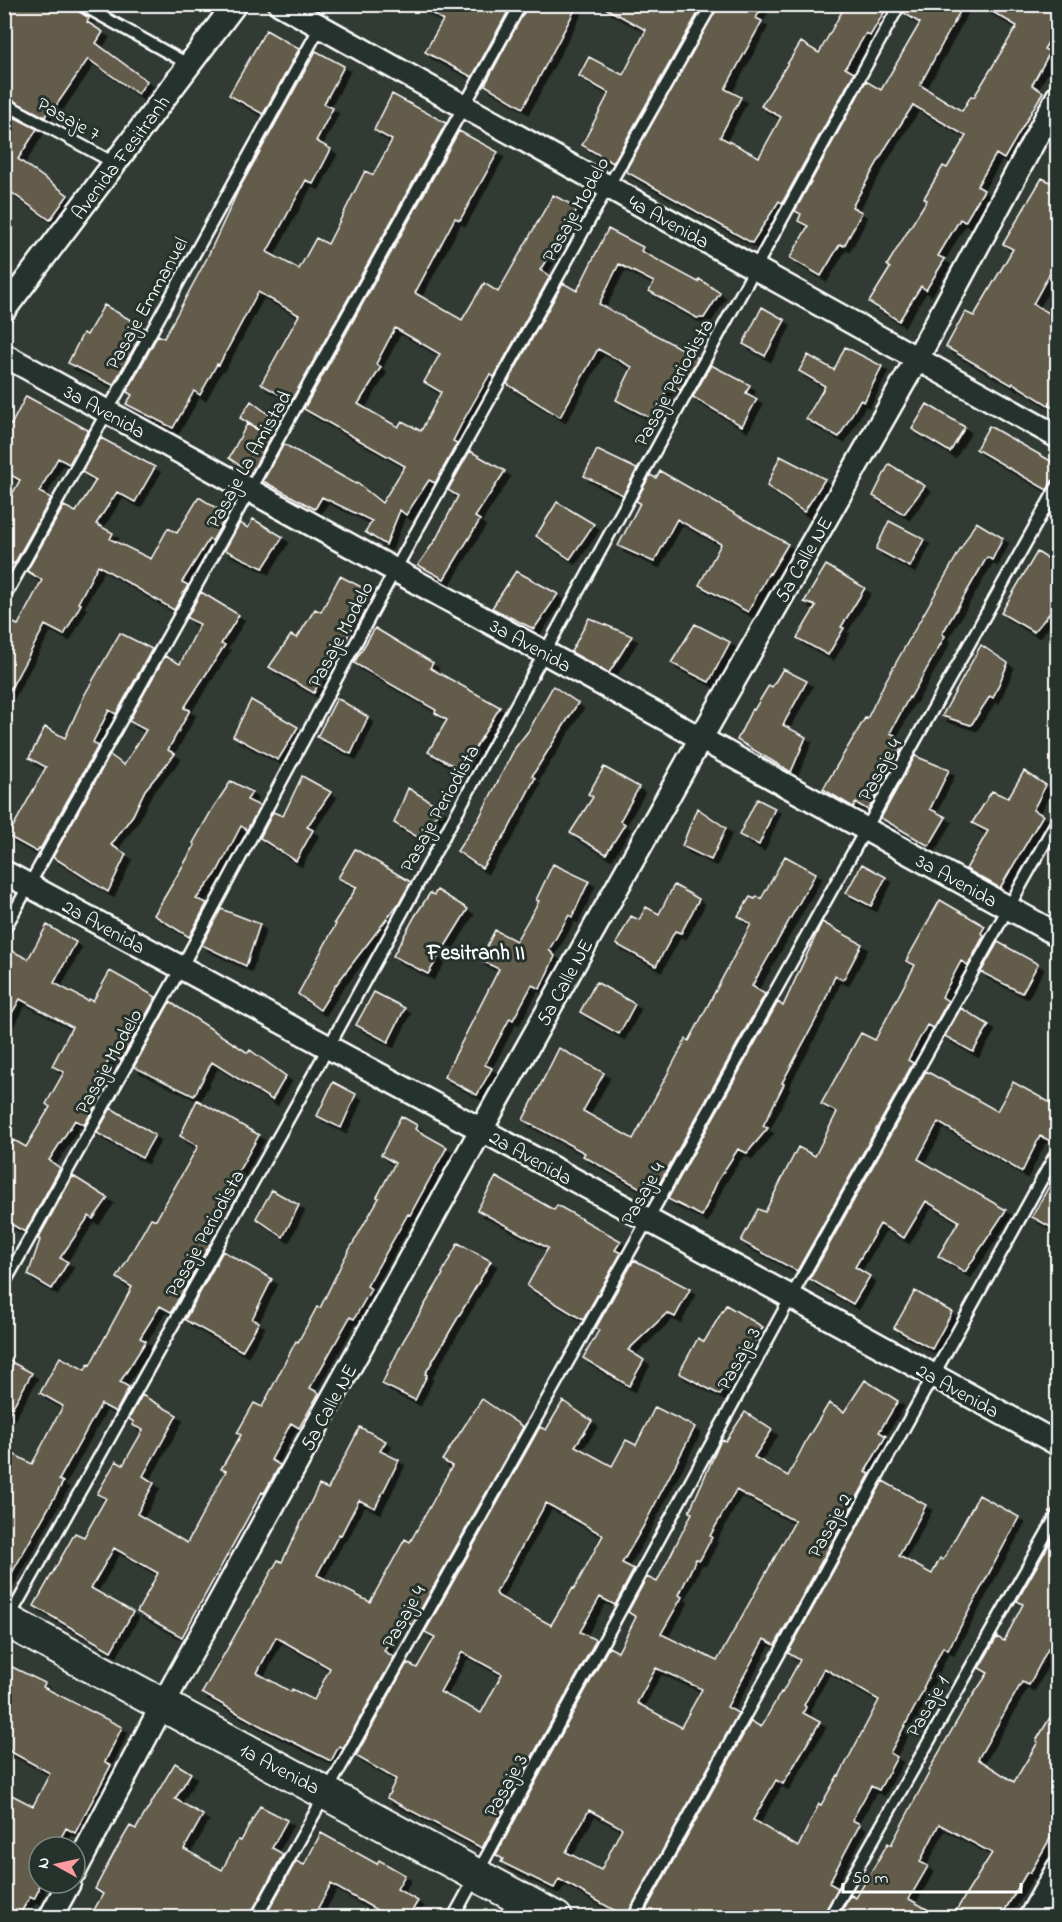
<svg xmlns="http://www.w3.org/2000/svg" width="1062" height="1922" font-family="'Indie Flower',sans-serif">
<style>
.building{fill:#635b4c;stroke:#fff;stroke-width:1.5;fill-rule:evenodd;filter:url(#shadow)}
.lines{fill:none;stroke-linecap:round;stroke-linejoin:round}
.lane-casing{stroke:#fff;stroke-width:15}
.street-casing{stroke:#fff;stroke-width:27}
.secondary-casing{stroke:#fff;stroke-width:36}
.lane{stroke:#26332d;stroke-width:10}
.street{stroke:#26332d;stroke-width:22}
.secondary{stroke:#26332d;stroke-width:32}
.labels{text-anchor:middle;stroke-width:6;stroke-linejoin:round;paint-order:stroke}
.street-label{font-size:20px;fill:#fff;stroke:#26332d}
.neighbourhood-label{font-size:21px;font-weight:bold;fill:#fff;stroke:#26332d}
</style>
<defs>
<filter id="shadow"><feDropShadow dx="5.5" dy="5.5" stdDeviation="0" flood-color="#0009"/></filter>
</defs>
<rect width="100%" height="100%" fill="#323b33"/>
<filter id="ink" filterUnits="userSpaceOnUse"><feTurbulence type="fractalNoise" baseFrequency=".0167" numOctaves="2"/><feDisplacementMap in="SourceGraphic" scale="12" xChannelSelector="R" yChannelSelector="G"/><feConvolveMatrix kernelMatrix="1 2 1 2 8 2 1 2 1" color-interpolation-filters="sRGB"/></filter>
<g filter="url(#ink)">
<path class="building" d="M4 4H73L76 10 89 18 87 22 103 32 96 43 147 81 138 94 88 59 51 113 48 111 45 117 4 96Z
M416 4H512L472 77 425 52 443 20Z
M528 4H578L523 108 485 85Z
M598 4H703L613 163 582 145 609 93 579 76 589 57 623 75 646 30Z
M719 4H764L756 18 762 21 725 89 741 97 720 137 759 157 781 117 761 106 801 42 819 53 846 4H889L870 36 866 33 845 68 854 73 782 203 779 201 752 243 627 172 626 170Z
M907 4H964L920 85 962 111 971 96 974 97 1017 26 979 4H1043L1058 13V26L1044 49 1050 52 1032 85 1043 92 1004 159 996 154 977 186 984 190 965 222 960 219 938 256 945 259 926 290 921 286 899 321 869 302 890 268 887 265 927 200 924 198 943 166 947 168 966 136 913 105 888 144 852 207 862 212 844 246 840 244 821 276 790 258 808 226 798 221 801 214 795 211 866 81 881 90 920 23 904 13Z
M266 30 299 49 263 114 229 95Z
M316 51 344 66 324 104 333 108 316 141 331 149 313 184 306 180 267 252 299 269 316 238 328 244 365 171 373 175 392 140 374 130 392 94 446 123 291 401 261 384 299 315 258 292 219 365 217 364 200 395 194 391 173 428 126 404 132 395 127 392 158 335 164 338 206 260 238 191Z
M4 112 37 129 18 159 68 195 50 220 4 187Z
M459 131 498 152 460 220 455 218 415 293 462 320 484 283 498 292 553 195 578 208 540 270 550 276 494 377 490 374 463 421 453 441 457 443 435 483 429 480 406 515 400 510 386 545 365 532 372 521 322 497 315 509 263 481 284 444 356 484 357 483 382 503 405 466 304 409ZM395 328 440 354 424 382 441 392 421 431 402 421 398 427 358 404 381 367 376 364Z
M1042 178 1058 186V275L1051 271 1033 304 1058 318V411L1013 383 1012 385 946 347 965 312 974 316 1013 249 1003 244Z
M608 229 643 247 641 251 698 282 699 279 720 293 704 318H697L649 291 654 282 619 264 599 304 698 358 680 390 678 388 677 390 669 386 652 419 616 400 632 367 598 349 560 417 507 384 563 283 577 291Z
M104 305 145 328 113 385 68 363 83 333 87 335Z
M762 307 785 320 765 356 743 344Z
M845 347 882 366 864 402 860 400 839 437 806 419 825 386 799 371 808 355 834 370Z
M711 365 750 385 746 393 757 399 742 426 693 397Z
M26 396 88 430 69 464 58 458 39 492 51 498 14 564 4 559V509L20 480 4 471V422L11 425Z
M251 401 272 417 263 432 240 418Z
M927 404 965 427 950 452 912 429Z
M247 424 271 437 251 473 229 458Z
M989 426 1058 465V478L1052 481 1047 490 976 449Z
M101 438 155 467 135 502 117 492 96 524 113 533 110 539 151 559 168 528 177 533 199 497 227 515 212 541 209 539 182 582 188 585 174 610 98 565 78 603 81 604 64 635 45 625 4 701V619L18 625 42 580 27 571 64 506 76 512 96 480 82 472Z
M597 450 637 469 623 495 584 476Z
M470 451 505 471 475 517 480 520 444 579 418 565 436 539 458 496 448 490Z
M780 456 825 479 804 512 767 486Z
M889 464 925 486 904 514 873 496Z
M660 471 788 544 770 574 769 573 748 612 699 585 721 544 677 519 654 562 618 546 640 503 636 501 650 475 656 478Z
M557 502 594 524 570 559 536 536Z
M253 519 283 537 263 568 225 550 240 523 248 528Z
M889 521 924 539 910 567 876 549Z
M976 522 1003 538 992 560 987 557 942 634 945 636 925 672 910 698 909 697 890 733 895 735 889 745 901 750 868 810 856 803 853 807 823 789 865 718 867 719 885 682Z
M1037 552 1058 565V603L1034 632 1001 613Z
M826 565 865 588 841 627 844 628 828 655 797 638 816 606 804 602Z
M516 571 558 594 534 629 492 608Z
M340 576 367 590 340 655 334 652 314 693 269 667 291 635 297 638 315 609 321 612Z
M201 592 239 615 221 644 225 645 184 708 190 710 168 750 175 754 145 790 133 815 111 845 126 854 108 892 53 857 110 755 124 765 146 730 129 721 165 656 180 664 200 624 187 618Z
M589 618 632 636 609 673 571 652Z
M695 624 730 642 709 682 671 663Z
M375 628 433 663 430 668 500 707 462 770 428 752 447 720 435 713 436 710 354 663Z
M120 633 152 649 116 714 109 710 93 742 98 746 40 849 39 848 37 852 8 836 46 767 29 758 45 727 65 738 85 694Z
M981 645 1008 663 993 698 990 696 971 725 942 716Z
M783 669 807 681 783 725 806 737 791 772 737 740 752 709 754 710 769 685 772 687Z
M553 686 578 703 532 776 535 778 507 832 482 868 457 851 478 820 515 748 529 730Z
M337 698 368 717 351 754 317 737Z
M251 700 298 727 278 760 233 736Z
M915 756 949 770 930 809 946 817 929 846 881 818Z
M604 767 639 787 620 821 625 824 606 854 570 833 593 797 588 794Z
M1024 771 1046 785 1033 810 1043 815 1000 888 966 869 988 831 972 823 992 791 1008 798Z
M302 776 331 792 307 827 313 830 296 861 260 838 273 812 283 816Z
M231 781 252 792 247 800 260 806 247 830 241 826 216 874 196 899 207 903 189 937 154 915 195 845 193 843 213 808Z
M408 788 441 808 433 820 437 823 429 844 394 823Z
M757 799 775 808 759 845 739 835Z
M697 808 726 828 711 860 682 846Z
M355 849 411 882 399 903 335 986 320 1010 298 994 336 924 334 923 357 887 338 878Z
M785 856 816 873 752 986 765 994 654 1193 645 1188 644 1190 583 1156 585 1153 523 1120 559 1048 604 1073 583 1111 633 1139 686 1039 689 1041 751 924 738 916 750 897 755 899 757 896 761 899Z
M553 864 589 881 572 917 569 915 549 950 555 956 540 989 532 985 513 1020 510 1018 485 1065 492 1068 477 1095 444 1077 499 969 480 960 495 930 516 941 539 901 536 900Z
M862 864 886 877 871 906 846 893Z
M674 885 699 899 681 933 675 931 656 966 616 944 631 916 639 920 646 907 659 914Z
M437 890 468 909 428 974 393 956 415 916 430 893 434 895Z
M940 900 985 926 981 933 984 935 968 965 961 961 942 997 948 1001 933 1028 927 1025 908 1060 913 1063 797 1271 741 1241 758 1209 765 1212 798 1147 815 1156 837 1112 821 1104 861 1033 875 1040 915 965 906 961Z
M221 909 260 924 246 966 202 945Z
M822 922 862 944 843 980 835 976 820 1012 782 1083 784 1084 763 1126 768 1128 747 1153 738 1149 718 1180 702 1216 668 1199 778 1002 783 1006Z
M47 925 76 942 54 983 88 1001 89 999 93 1001 110 971 156 997 121 1060 111 1056 91 1095 99 1100 84 1125 75 1120 49 1160 60 1168 25 1232 4 1220V1158L14 1140 26 1147 50 1107 46 1104 64 1072 52 1066 72 1027 20 999 4 1027V947L28 959Z
M998 942 1038 964 1022 993 981 972Z
M596 982 635 1004 619 1034 580 1012Z
M374 992 405 1008 388 1042 356 1025Z
M170 1002 248 1053 250 1050 286 1076 272 1100 212 1062 194 1096 134 1067Z
M961 1008 989 1025 973 1052 945 1036Z
M926 1071 997 1111 1013 1082 1058 1107V1143H1055L1040 1136 1022 1172 938 1122 918 1159 1006 1210 965 1272 938 1256 959 1221 926 1201 904 1238 880 1224 855 1267 870 1276 853 1304 810 1279Z
M333 1082 356 1094 341 1128 317 1116Z
M197 1100 259 1135 200 1239 210 1244 171 1312 160 1306 140 1338 146 1341 120 1382 129 1387 116 1412 101 1404 59 1480 63 1482 4 1587V1449L32 1464 63 1406 40 1393 60 1357 85 1370 88 1364 90 1365 132 1287 117 1278 151 1218 156 1220 198 1146 180 1136Z
M111 1108 155 1135 142 1158 97 1133Z
M401 1116 417 1125 415 1129 447 1147 410 1215 408 1214 367 1286 371 1289 354 1319 350 1317 310 1388 319 1393 299 1428 291 1423 271 1460 280 1465 264 1493 262 1492 182 1637 137 1612 158 1573 114 1548 91 1588 133 1612 111 1651 34 1606 75 1533 84 1537 106 1498 97 1494 116 1461 123 1465 143 1430 132 1425 134 1422 129 1419 142 1395 177 1415 143 1476 154 1483 137 1514 187 1543 226 1471 221 1469 241 1435 237 1433 254 1403 262 1407 296 1341 298 1342 317 1307 320 1308 344 1259 379 1198 377 1197 395 1163 381 1155Z
M1058 1170V1231L1032 1217Z
M73 1176 108 1198 93 1219 89 1216 60 1258 68 1262 52 1289 28 1275 40 1240 38 1239Z
M496 1177 554 1210 557 1205 621 1241 615 1250 621 1253 583 1320 527 1286 548 1248 477 1210Z
M272 1190 299 1205 283 1237 256 1218Z
M458 1243 491 1261 425 1374 427 1375 415 1400 382 1384 402 1343 443 1274 442 1273Z
M223 1251 272 1279 252 1319 259 1322 242 1351 185 1320Z
M634 1260 690 1289 675 1317 667 1313 628 1350 644 1360 629 1386 583 1358 599 1330 596 1328Z
M915 1291 952 1312 932 1349 894 1328Z
M726 1305 763 1327 745 1357 741 1355 720 1395 679 1373 698 1338 704 1342Z
M4 1358 32 1373 4 1422Z
M865 1380 898 1401 879 1432 886 1436 865 1472 870 1474 775 1645 764 1639 727 1707 738 1713 626 1917 559 1879 554 1888 501 1862 503 1859 496 1855 609 1647 618 1652 636 1617 628 1612 647 1577 657 1582 692 1513 689 1512 721 1440 726 1441 745 1412 772 1430 754 1457 788 1476 807 1439 829 1403 844 1412ZM736 1490 795 1521 717 1661 661 1634 682 1597 679 1595 696 1559 700 1560 712 1537 710 1536ZM656 1668 702 1689 681 1727 637 1703ZM589 1810 622 1828 601 1870 566 1852Z
M482 1399 523 1427 412 1625 401 1618 384 1651 394 1657 343 1748 339 1746 331 1761 261 1726 202 1693 278 1560 282 1562 319 1485 328 1489 360 1427 386 1441 380 1451 399 1460 375 1508 359 1500 341 1535 339 1534 317 1575 370 1602 405 1539 410 1542 432 1503 452 1466 442 1460ZM276 1637 330 1668 314 1700 292 1689 291 1692 257 1673Z
M563 1401 592 1421 575 1446 612 1466 626 1440 636 1445 655 1407 695 1427 643 1527 622 1563 634 1569 615 1605 600 1597 580 1632 596 1640 482 1848 387 1798 396 1779 356 1756 407 1663 417 1668 435 1637 425 1632 540 1427 546 1430ZM546 1503 603 1535 574 1589 573 1588 551 1625 498 1596 496 1593ZM462 1652 502 1674 481 1713 440 1692Z
M883 1481 926 1505 899 1556 932 1574 940 1558 943 1560 979 1495 1019 1517 948 1650 943 1647 923 1688 924 1689 916 1705 890 1753 897 1757 879 1790 871 1786 852 1820 860 1824 859 1826 829 1883 838 1888 822 1917H642L751 1721 761 1727 781 1692 782 1693 800 1660 788 1653ZM824 1668 879 1700 839 1776 838 1775 821 1805 819 1804 798 1847 753 1820 776 1780 783 1784 820 1722 803 1713 806 1707 804 1705Z
M1058 1529V1651L1049 1647 1029 1685 1022 1682 978 1759 1014 1782 1038 1742 1036 1741 1058 1704V1825L1030 1873 1027 1872 1001 1917H952L992 1853 939 1824 920 1862 928 1866 909 1899 941 1917H838L851 1895 856 1898 888 1843 891 1845 930 1771 929 1770 964 1709 988 1673 979 1668 997 1637 1004 1641 1023 1604 1017 1601Z
M4 1663 45 1683 43 1687 122 1727 105 1762 111 1765 75 1833 66 1828 56 1847H39V1889L34 1899 30 1897 18 1917H4V1791L33 1806 50 1773 4 1748Z
M175 1763 191 1773 175 1799 203 1815 184 1849 222 1870 238 1840 241 1841 260 1806 287 1820 272 1848 283 1854 249 1917H90L103 1894 95 1889 114 1853 130 1826 136 1829Z
M321 1833 377 1864 379 1860 405 1875 397 1889 418 1901 408 1917H389L331 1884 313 1917H265L296 1861 304 1865Z"/>
<g class="lines">
<g class="lane-casing">
<path id="lane" d="M80 4 188 64
M4 103 116 164
M4 598 320 27
M4 930 521 4
M4 1284 181 968 395 570 608 187 712 4
M9 1618 328 1048 900 4
M256 1918 647 1221 1058 485
M453 1918 791 1297 1058 819
M633 1918 1058 1150
M829 1918 1058 1513"/>
</g>
<g class="street-casing">
<path id="street" d="M280 4 1058 437
M4 310 235 4
M4 355 1058 935
M4 872 791 1297 1058 1444
M75 1871 163 1704 481 1130 701 738 917 359 1058 96
M50 1918 69 1883
M1030 1918 1058 1868"/>
</g>
<g class="secondary-casing">
<path id="secondary" d="M4 1619 556 1918"/>
</g>
<use href="#lane" class="lane"/>
<use href="#street" class="street"/>
<use href="#secondary" class="secondary"/>
</g>
</g>
<g class="labels">
<g class="street-label">
<text transform="translate(69 118) rotate(29)" y="7">Pasaje 7</text>
<text transform="translate(120 157) rotate(-53)" y="7">Avenida Fesitranh</text>
<text transform="translate(575 209) rotate(-61)" y="7">Pasaje Modelo</text>
<text transform="translate(669 221) rotate(29)" y="7">4a Avenida</text>
<text transform="translate(146 303) rotate(-61)" y="7">Pasaje Emmanuel</text>
<text transform="translate(673 382) rotate(-61)" y="7">Pasaje Periodista</text>
<text transform="translate(105 411) rotate(29)" y="7">3a Avenida</text>
<text transform="translate(248 459) rotate(-61)" y="7">Pasaje La Amistad</text>
<text transform="translate(803 559) rotate(-60)" y="7">5a Calle NE</text>
<text transform="translate(340 634) rotate(-62)" y="7">Pasaje Modelo</text>
<text transform="translate(531 645) rotate(29)" y="7">3a Avenida</text>
<text transform="translate(879 769) rotate(-61)" y="7">Pasaje 4</text>
<text transform="translate(439 808) rotate(-61)" y="7">Pasaje Periodista</text>
<text transform="translate(957 880) rotate(29)" y="7">3a Avenida</text>
<text transform="translate(104 926) rotate(29)" y="7">2a Avenida</text>
<text transform="translate(564 982) rotate(-61)" y="7">5a Calle NE</text>
<text transform="translate(108 1061) rotate(-61)" y="7">Pasaje Modelo</text>
<text transform="translate(531 1157) rotate(29)" y="7">2a Avenida</text>
<text transform="translate(642 1193) rotate(-61)" y="7">Pasaje 4</text>
<text transform="translate(204 1233) rotate(-61)" y="7">Pasaje Periodista</text>
<text transform="translate(738 1358) rotate(-61)" y="7">Pasaje 3</text>
<text transform="translate(958 1390) rotate(29)" y="7">2a Avenida</text>
<text transform="translate(328 1407) rotate(-61)" y="7">5a Calle NE</text>
<text transform="translate(829 1525) rotate(-61)" y="7">Pasaje 2</text>
<text transform="translate(403 1616) rotate(-61)" y="7">Pasaje 4</text>
<text transform="translate(927 1706) rotate(-60)" y="7">Pasaje 1</text>
<text transform="translate(280 1768) rotate(28)" y="7">1a Avenida</text>
<text transform="translate(505 1785) rotate(-61)" y="7">Pasaje 3</text>
</g>
<g class="neighbourhood-label">
<text x="476" y="959">Fesitranh II</text>
</g>
</g>
<rect width="1062" height="1922" fill="none" stroke="#26332d" stroke-width="24"/>
<rect x="12" y="12" width="1038" height="1898" fill="none" stroke="#fff" stroke-width="2" filter="url(#ink)"/>
<g transform="translate(57 1865) rotate(278)"><circle r="28" fill="#26332d" stroke="#7d8581" stroke-width="1.5"/>
<path d="M0-4.5L10 22L0 15L-10 22Z" fill="#ff9aa2"/>
<text y="-9" font-size="16" font-weight="bold" text-anchor="middle" fill="#ffffff">N</text>
</g>
<path d="M843 1883v9h178v-9" fill="none" stroke="#ffffff" stroke-width="3"/>
<text x="852" y="1883" font-size="18" fill="#ffffff" stroke="#26332d" stroke-width="4.5" paint-order="stroke">50 m</text>
</svg>
